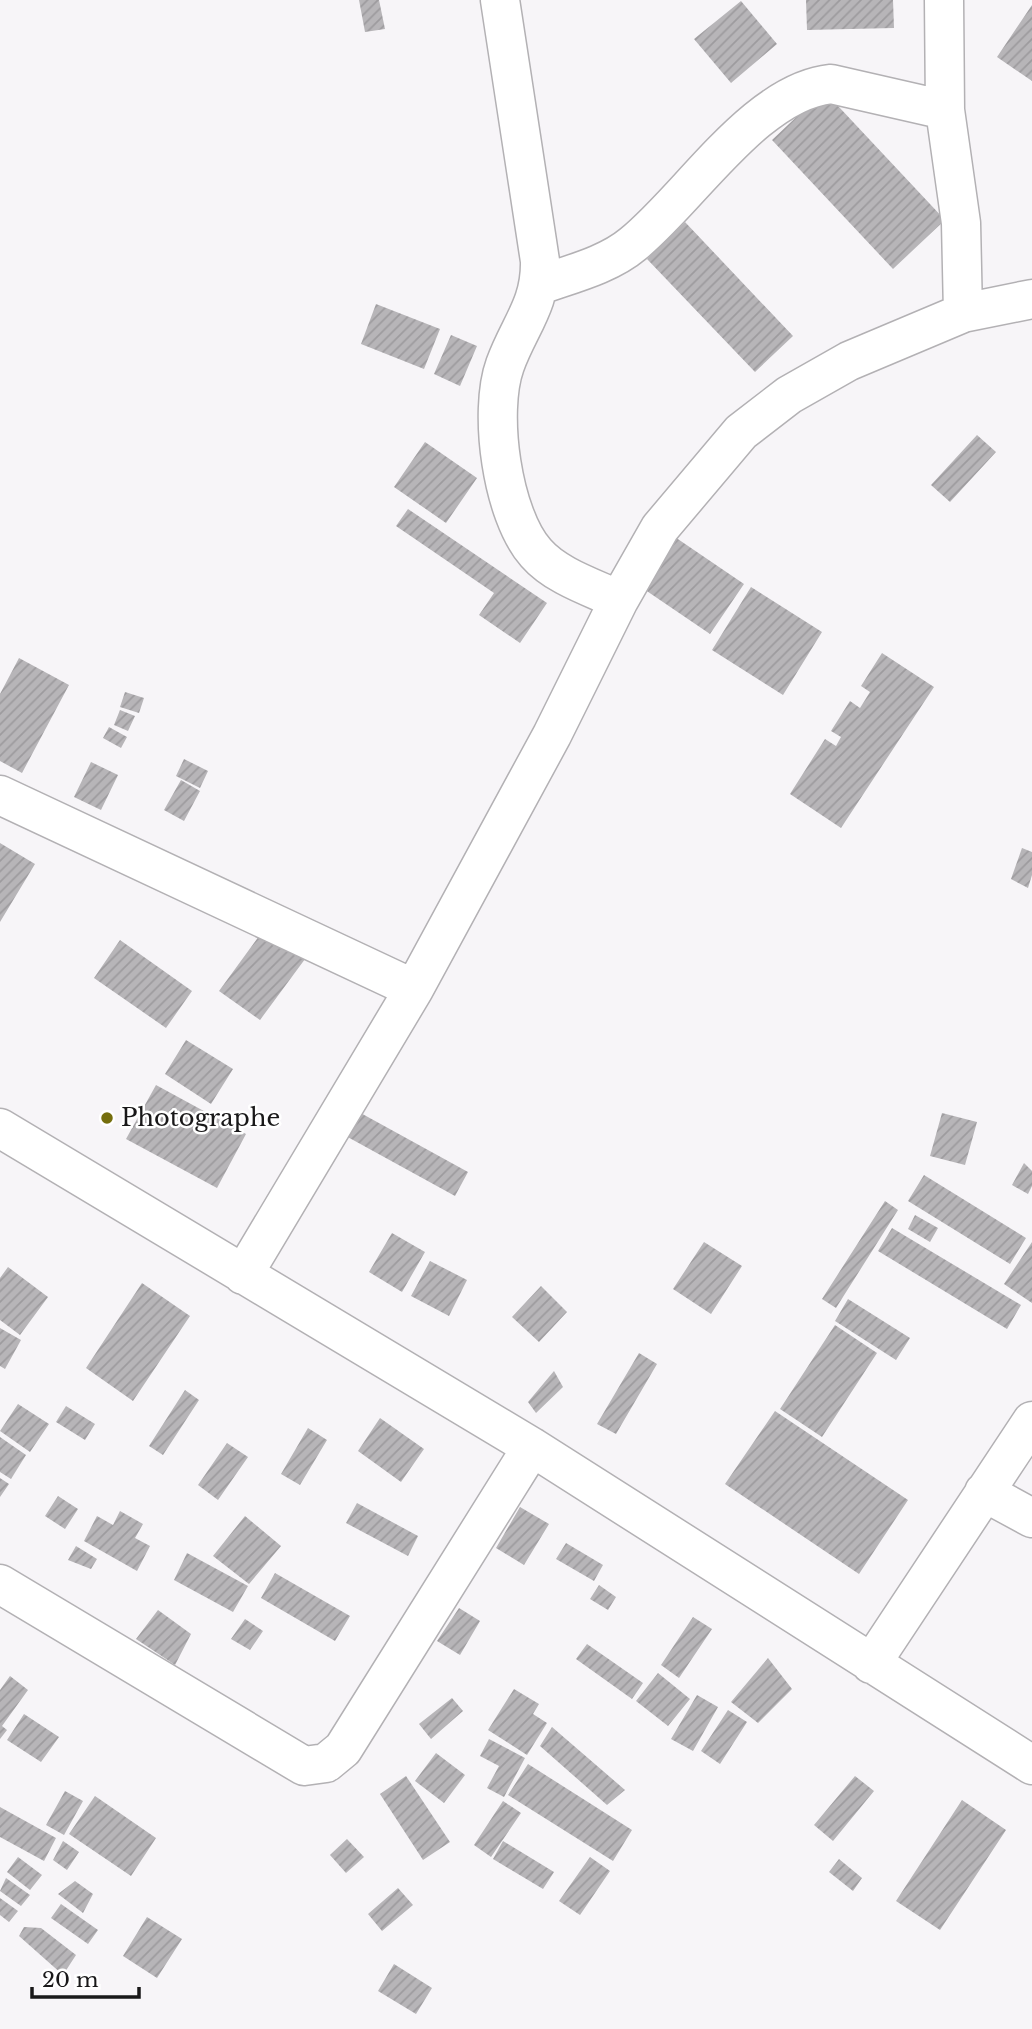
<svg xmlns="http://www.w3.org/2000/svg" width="1032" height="2029" font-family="'Libre Baskerville',serif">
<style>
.building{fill:url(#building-hatch)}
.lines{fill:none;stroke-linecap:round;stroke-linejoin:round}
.minor-casing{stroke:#b3b1b4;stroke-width:41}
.minor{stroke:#fff;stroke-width:38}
.poi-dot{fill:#756e0d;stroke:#fff;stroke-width:2.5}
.labels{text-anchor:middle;stroke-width:5;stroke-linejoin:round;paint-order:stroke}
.poi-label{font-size:24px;fill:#191819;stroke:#fff;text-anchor:start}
</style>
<defs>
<pattern id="building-hatch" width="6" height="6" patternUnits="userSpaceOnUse" patternTransform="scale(1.75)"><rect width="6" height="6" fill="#b7b5b8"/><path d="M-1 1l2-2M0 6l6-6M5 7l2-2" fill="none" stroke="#9d9b9e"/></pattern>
</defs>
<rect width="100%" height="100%" fill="#f7f5f8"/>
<path class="building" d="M359 0H379L385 29 365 32Z
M806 0H893L894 28 807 30Z
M741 1 777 44 731 83 694 39Z
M1032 5V81L997 57Z
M824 91 945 220 893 269 772 140Z
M685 222 793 336 755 372 647 259Z
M376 304 440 329 424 369 361 344Z
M451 335 477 346 460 386 434 374Z
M977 435 996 452 950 502 931 485Z
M425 442 477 478 446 523 394 487Z
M408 509 547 603 520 643 479 615 494 593 396 526Z
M669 533 744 584 710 634 635 583Z
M751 587 822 632 783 695 712 650Z
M882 653 934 687 841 828 790 794 825 739 836 746 841 737 831 731 850 701 860 708 870 692 861 686Z
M19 658 69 685 22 773 0 761V694Z
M125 692 144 698 139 713 120 707Z
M120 710 135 716 128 731 114 725Z
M109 727 127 737 121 748 103 738Z
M184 759 208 771 200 788 176 776Z
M91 762 118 775 101 810 74 797Z
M181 780 200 791 184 821 164 810Z
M0 843 35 864 0 922Z
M1022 848 1032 852V875L1028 888 1011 879Z
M267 925 308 955 260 1020 219 991Z
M120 940 192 991 166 1028 94 978Z
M186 1040 233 1069 211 1104 165 1074Z
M156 1085 246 1134 217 1188 126 1139Z
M357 1111 468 1172 455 1196 344 1135Z
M942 1113 977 1122 965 1165 930 1156Z
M1024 1163 1032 1171V1186L1028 1194 1012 1185Z
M924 1175 1026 1238 1010 1264 908 1201Z
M885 1201 898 1210 836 1308 822 1299Z
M915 1215 938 1228 930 1242 908 1229Z
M892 1228 1021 1305 1007 1329 878 1251Z
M392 1233 425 1252 402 1292 369 1272Z
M704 1242 742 1266 711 1314 673 1289Z
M1032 1242V1303L1004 1284Z
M430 1261 467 1280 449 1316 411 1296Z
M8 1267 48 1297 20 1335 0 1320V1278Z
M142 1283 190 1316 133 1401 86 1368Z
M541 1286 567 1312 539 1342 512 1317Z
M848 1299 910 1338 896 1360 835 1321Z
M835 1325 877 1353 822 1437 780 1409Z
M0 1328 21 1340 5 1369 0 1366Z
M639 1353 657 1364 616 1434 597 1424Z
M554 1371 563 1387 536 1413 528 1402Z
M185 1390 199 1400 163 1455 149 1446Z
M18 1404 49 1424 30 1452 0 1431Z
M66 1406 95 1424 85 1440 56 1422Z
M775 1411 908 1500 859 1574 725 1484Z
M380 1418 424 1449 401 1482 358 1451Z
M308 1428 327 1440 300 1485 281 1474Z
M0 1437 26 1455 11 1479 0 1472Z
M227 1443 248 1457 218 1500 198 1485Z
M0 1478 9 1484 0 1497Z
M58 1496 78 1509 65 1529 45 1516Z
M357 1503 418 1536 408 1556 346 1523Z
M520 1507 549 1524 524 1565 496 1548Z
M120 1511 143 1524 135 1538 150 1546 137 1571 84 1541 97 1516 113 1525Z
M245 1516 281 1546 249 1584 213 1556Z
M566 1543 603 1565 594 1581 556 1559Z
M76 1546 97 1559 91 1569 68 1560Z
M187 1553 248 1586 233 1612 174 1580Z
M275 1573 350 1616 335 1641 261 1598Z
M599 1585 616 1597 608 1610 590 1599Z
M459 1608 480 1621 460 1655 437 1641Z
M158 1610 191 1634 175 1665 136 1639Z
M693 1617 712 1629 679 1678 661 1665Z
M245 1619 263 1631 250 1650 231 1639Z
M587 1644 643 1683 632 1699 576 1659Z
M768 1658 792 1689 758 1723 731 1702Z
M658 1673 690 1699 668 1726 636 1701Z
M10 1676 28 1690 2 1726 7 1730 0 1739V1690Z
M514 1689 539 1704 533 1714 547 1723 527 1755 488 1730Z
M697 1695 718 1707 693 1751 671 1739Z
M452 1698 463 1711 431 1739 419 1724Z
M728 1710 747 1722 720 1764 701 1751Z
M24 1714 59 1737 41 1762 7 1740Z
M552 1727 625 1790 607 1805 540 1746Z
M489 1739 525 1758 504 1797 487 1788 499 1766 480 1756Z
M436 1753 465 1775 444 1803 415 1781Z
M528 1764 632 1830 613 1861 508 1795Z
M406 1776 450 1842 423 1860 380 1794Z
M855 1776 874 1791 833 1841 814 1825Z
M65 1791 83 1801 64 1835 46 1825Z
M95 1796 156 1838 131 1876 69 1834Z
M962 1800 1006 1830 940 1930 896 1901Z
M503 1801 521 1813 491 1857 474 1845Z
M0 1807 56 1838 44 1861 0 1837Z
M347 1839 364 1857 346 1873 330 1855Z
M63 1841 79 1852 67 1870 53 1860Z
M503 1841 554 1872 543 1889 493 1859Z
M18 1857 42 1875 30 1890 7 1872Z
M590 1857 610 1871 580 1915 559 1901Z
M839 1859 862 1878 853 1891 829 1872Z
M6 1878 30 1895 21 1906 0 1891Z
M75 1881 93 1894 83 1913 58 1894Z
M398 1888 413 1905 382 1931 368 1914Z
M0 1898 18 1911 9 1922 0 1915Z
M61 1904 98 1930 88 1944 51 1918Z
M147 1917 182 1939 157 1978 123 1956Z
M24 1927 41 1928 76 1955 63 1975 19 1936Z
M394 1964 432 1988 416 2014 378 1991Z"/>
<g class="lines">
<g class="minor-casing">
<path id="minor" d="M500 0 540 261C541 305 519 326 505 365 488 412 502 515 536 553 556 576 591 587 619 600
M944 0 945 110 961 223 963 313
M540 285C571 274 608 265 633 244 690 198 755 92 831 84L945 110
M0 795 414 989
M0 1128 532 1447 1032 1765
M243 1275 414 989 552 735 619 600 660 528 741 432 789 395 849 361 963 313 1032 299
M984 1492 1032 1518
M0 1584 304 1766 326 1763 343 1749 532 1447
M871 1664 1032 1421"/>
</g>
<use href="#minor" class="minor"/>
</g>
<circle class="poi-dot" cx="107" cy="1118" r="7"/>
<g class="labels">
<g class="poi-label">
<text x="121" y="1126">Photographe</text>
</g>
</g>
<path d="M32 1987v10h107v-10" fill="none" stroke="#191819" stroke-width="3.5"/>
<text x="42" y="1987" font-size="21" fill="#191819" stroke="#ffffff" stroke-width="5" paint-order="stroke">20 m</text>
</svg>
